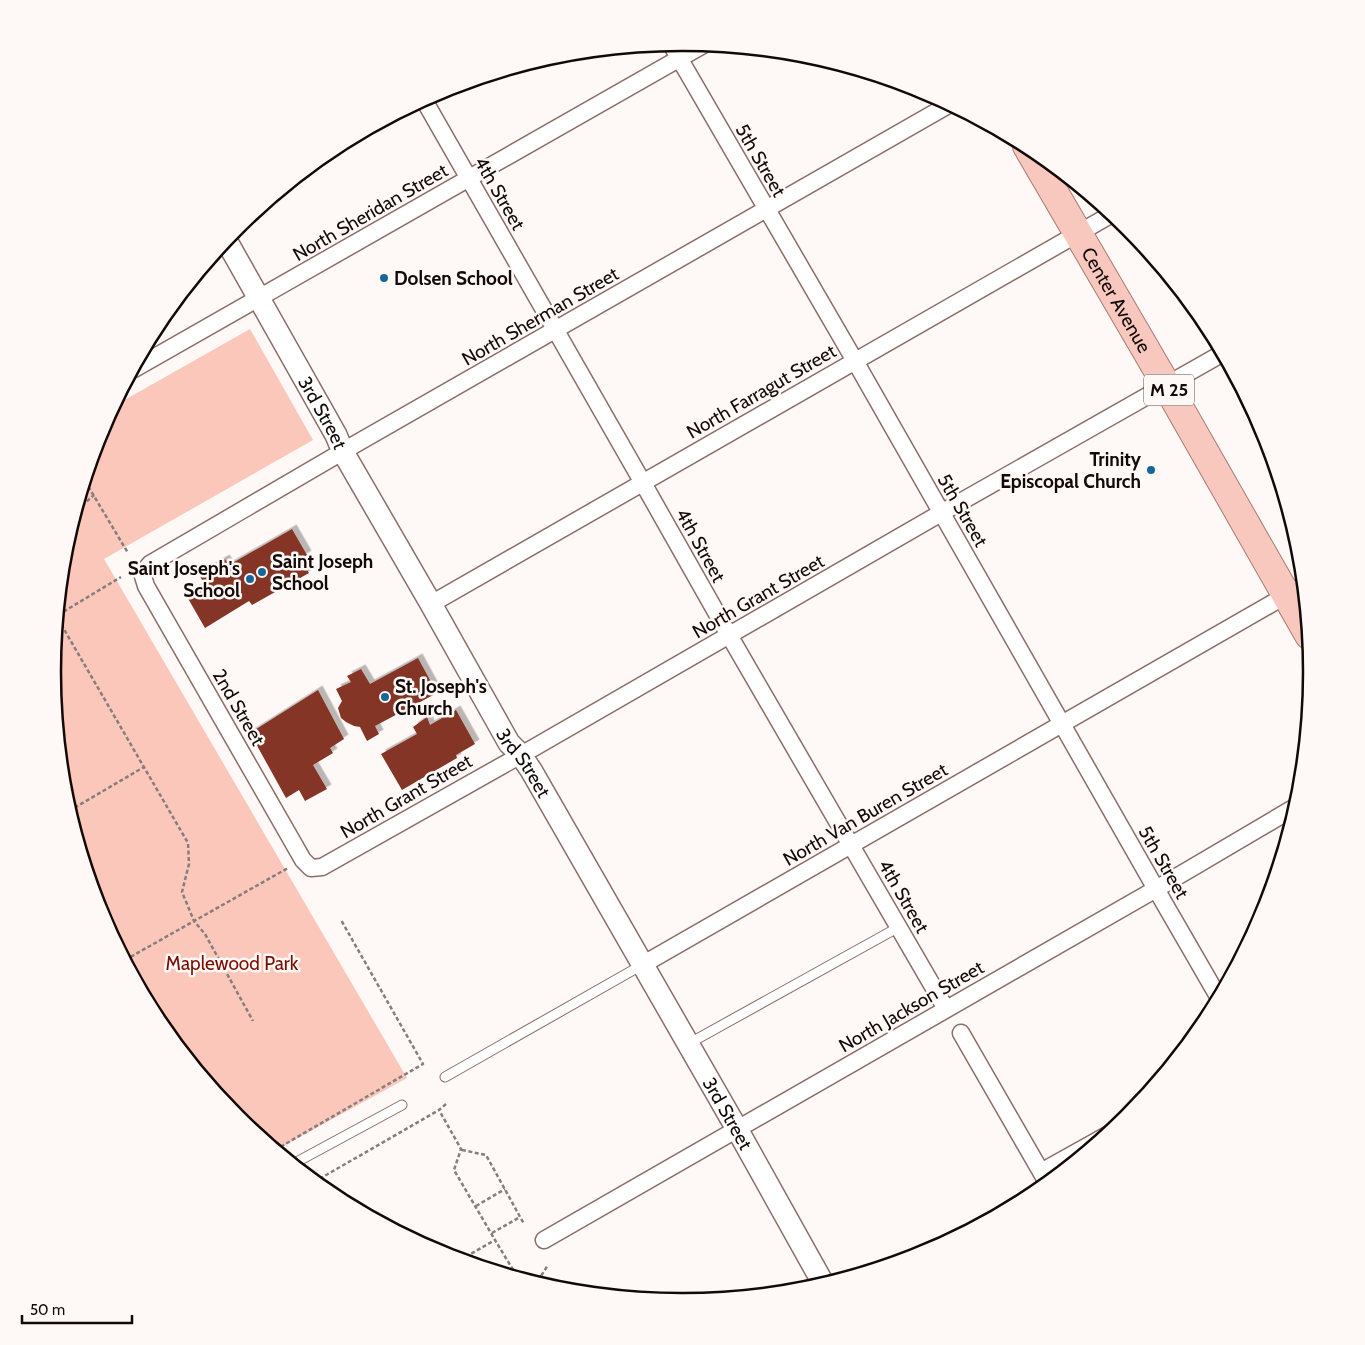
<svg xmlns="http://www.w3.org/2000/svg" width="1365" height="1345" font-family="Cabin,sans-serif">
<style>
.green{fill:#fcc7bb}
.building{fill:#853426;filter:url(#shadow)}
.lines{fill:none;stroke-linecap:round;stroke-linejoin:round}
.service-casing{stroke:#8b6e68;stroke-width:11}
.minor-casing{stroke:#8b6e68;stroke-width:19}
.tertiary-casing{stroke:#8b6e68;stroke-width:24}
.trunk-casing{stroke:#a77c74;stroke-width:30}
.path{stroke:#867e7c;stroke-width:2.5;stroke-dasharray:4 2.5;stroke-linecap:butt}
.service{stroke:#fff;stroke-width:9}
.minor{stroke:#fff;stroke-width:16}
.tertiary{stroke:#fff;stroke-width:21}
.trunk{stroke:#f8c8be;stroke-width:28}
.poi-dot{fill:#166799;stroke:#fef8f6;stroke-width:2}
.labels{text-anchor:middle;stroke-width:5;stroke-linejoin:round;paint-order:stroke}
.shield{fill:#fef8f6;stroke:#5a514f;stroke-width:1}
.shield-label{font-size:18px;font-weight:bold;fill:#130907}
.street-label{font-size:19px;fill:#130907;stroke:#fef8f6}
.poi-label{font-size:19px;font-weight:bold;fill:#130907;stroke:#fef8f6;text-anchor:start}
.park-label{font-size:19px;fill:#7b0d00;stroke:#fef8f6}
.rim{fill:none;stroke:#130907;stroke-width:2.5}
</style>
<defs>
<filter id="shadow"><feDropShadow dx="4.5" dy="-4.5" stdDeviation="0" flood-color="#0004"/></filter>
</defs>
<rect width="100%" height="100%" fill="#fef8f6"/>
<path class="green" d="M250 329 313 440 104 559 407 1078 276 1150 237 1118 159 1022 100 913 65 795 53 672 65 549 101 431 114 406Z"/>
<path class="building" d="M292 529 307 555 301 559 309 573 252 605 249 601 205 628 186 595 204 584 199 574 225 559 229 565Z
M418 658 437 693 375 726 379 734 367 741 360 727 354 726 346 722 341 718 338 708 342 701 336 689 351 682 347 676 361 669 370 684Z
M318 690 344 739 330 748 333 753 313 765 327 789 305 801 299 790 286 798 250 733Z
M456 710 475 744 456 755 457 758 402 790 381 754 417 734 413 727 427 717 430 725Z"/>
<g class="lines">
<g class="service-casing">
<path id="service" d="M688 1044 899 927
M445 1077 642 965
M293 1164 402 1105"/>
</g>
<g class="minor-casing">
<path id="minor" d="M671 44 855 361 1156 889 1219 998
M424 100 643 483 729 635 946 1009
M950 104 359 442 150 564 142 573 146 586 303 860 311 868 322 867 535 747 941 513 1223 353
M134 369 703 45
M431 604 1112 214
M642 965 1304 585
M961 1033 1048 1184
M1041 1172 1109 1134
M544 1240 1156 889 1297 806"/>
</g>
<g class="tertiary-casing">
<g id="tertiary">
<path id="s1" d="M226 240 336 435 343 452 431 604 509 743 520 754 531 770 737 1129 824 1285"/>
</g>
</g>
<g class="trunk-casing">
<g id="trunk">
<path id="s2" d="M1027 146 1167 386 1309 635"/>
</g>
</g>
<path class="path" d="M85 481 128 553
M77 510 94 495
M58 615 121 577
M58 619 188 843 189 864 182 892 194 921 205 934 253 1021
M69 811 144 767
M125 960 288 868
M446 1104 439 1110 461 1149 454 1170 495 1240
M275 1150 423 1064 341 920
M462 1150 486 1155 524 1224
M314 1182 439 1110
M476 1206 505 1189
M492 1233 520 1217
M460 1260 495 1240 518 1278
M527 1280 541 1276
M547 1287 541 1276 548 1265"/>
<use href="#service" class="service"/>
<use href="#minor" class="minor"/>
<use href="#tertiary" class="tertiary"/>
<use href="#trunk" class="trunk"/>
</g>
<g class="poi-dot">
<circle cx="384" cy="278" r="5"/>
<circle cx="1151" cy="470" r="5"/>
<circle cx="262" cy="572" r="5"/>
<circle cx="250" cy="579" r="5"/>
<circle cx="385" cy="697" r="5"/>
</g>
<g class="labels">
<rect class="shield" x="1144" y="374.5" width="50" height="31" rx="4"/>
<g class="shield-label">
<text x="1169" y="396">M 25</text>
</g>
<g class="street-label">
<text transform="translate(761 160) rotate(60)" y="7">5th Street</text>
<text transform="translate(500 193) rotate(60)" y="7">4th Street</text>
<text transform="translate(370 212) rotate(-30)" y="7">North Sheridan Street</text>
<text dy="7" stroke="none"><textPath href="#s2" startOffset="178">Center Avenue</textPath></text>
<text transform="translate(540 316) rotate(-30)" y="7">North Sherman Street</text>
<text transform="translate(761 391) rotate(-30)" y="7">North Farragut Street</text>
<text dy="7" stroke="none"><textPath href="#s1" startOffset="198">3rd Street</textPath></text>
<text transform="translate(963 510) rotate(60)" y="7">5th Street</text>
<text transform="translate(701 545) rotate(61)" y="7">4th Street</text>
<text transform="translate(758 596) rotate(-30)" y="7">North Grant Street</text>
<text transform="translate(239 707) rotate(60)" y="7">2nd Street</text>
<text dy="7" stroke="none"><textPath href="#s1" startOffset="602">3rd Street</textPath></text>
<text transform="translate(406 796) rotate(-30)" y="7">North Grant Street</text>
<text transform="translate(865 814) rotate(-30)" y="7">North Van Buren Street</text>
<text transform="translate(1164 862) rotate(60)" y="7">5th Street</text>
<text transform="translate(904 896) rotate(60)" y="7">4th Street</text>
<text transform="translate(911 1006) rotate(-30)" y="7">North Jackson Street</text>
<text dy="7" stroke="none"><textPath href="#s1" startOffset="1008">3rd Street</textPath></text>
</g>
<g class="poi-label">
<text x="394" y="285">Dolsen School</text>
<text x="1141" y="466" text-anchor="end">Trinity<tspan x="1141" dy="22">Episcopal Church</tspan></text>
<text x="272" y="568">Saint Joseph<tspan x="272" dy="22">School</tspan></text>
<text x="240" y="575" text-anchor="end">Saint Joseph's<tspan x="240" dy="22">School</tspan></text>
<text x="395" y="693">St. Joseph's<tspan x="395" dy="22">Church</tspan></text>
</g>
<g class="park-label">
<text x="232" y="970">Maplewood Park</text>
</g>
</g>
<path d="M0 0H1365V1345H0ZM61 672a621 621 0 1 1 1242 0a621 621 0 1 1-1242 0Z" fill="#fef8f6" fill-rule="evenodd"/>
<path class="rim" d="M61 672a621 621 0 1 1 1242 0a621 621 0 1 1-1242 0Z"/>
<path d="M22 1315v8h110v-8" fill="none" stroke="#130907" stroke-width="2.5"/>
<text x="30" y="1315" font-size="15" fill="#130907" stroke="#fef8f6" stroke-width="4" paint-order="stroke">50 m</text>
</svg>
